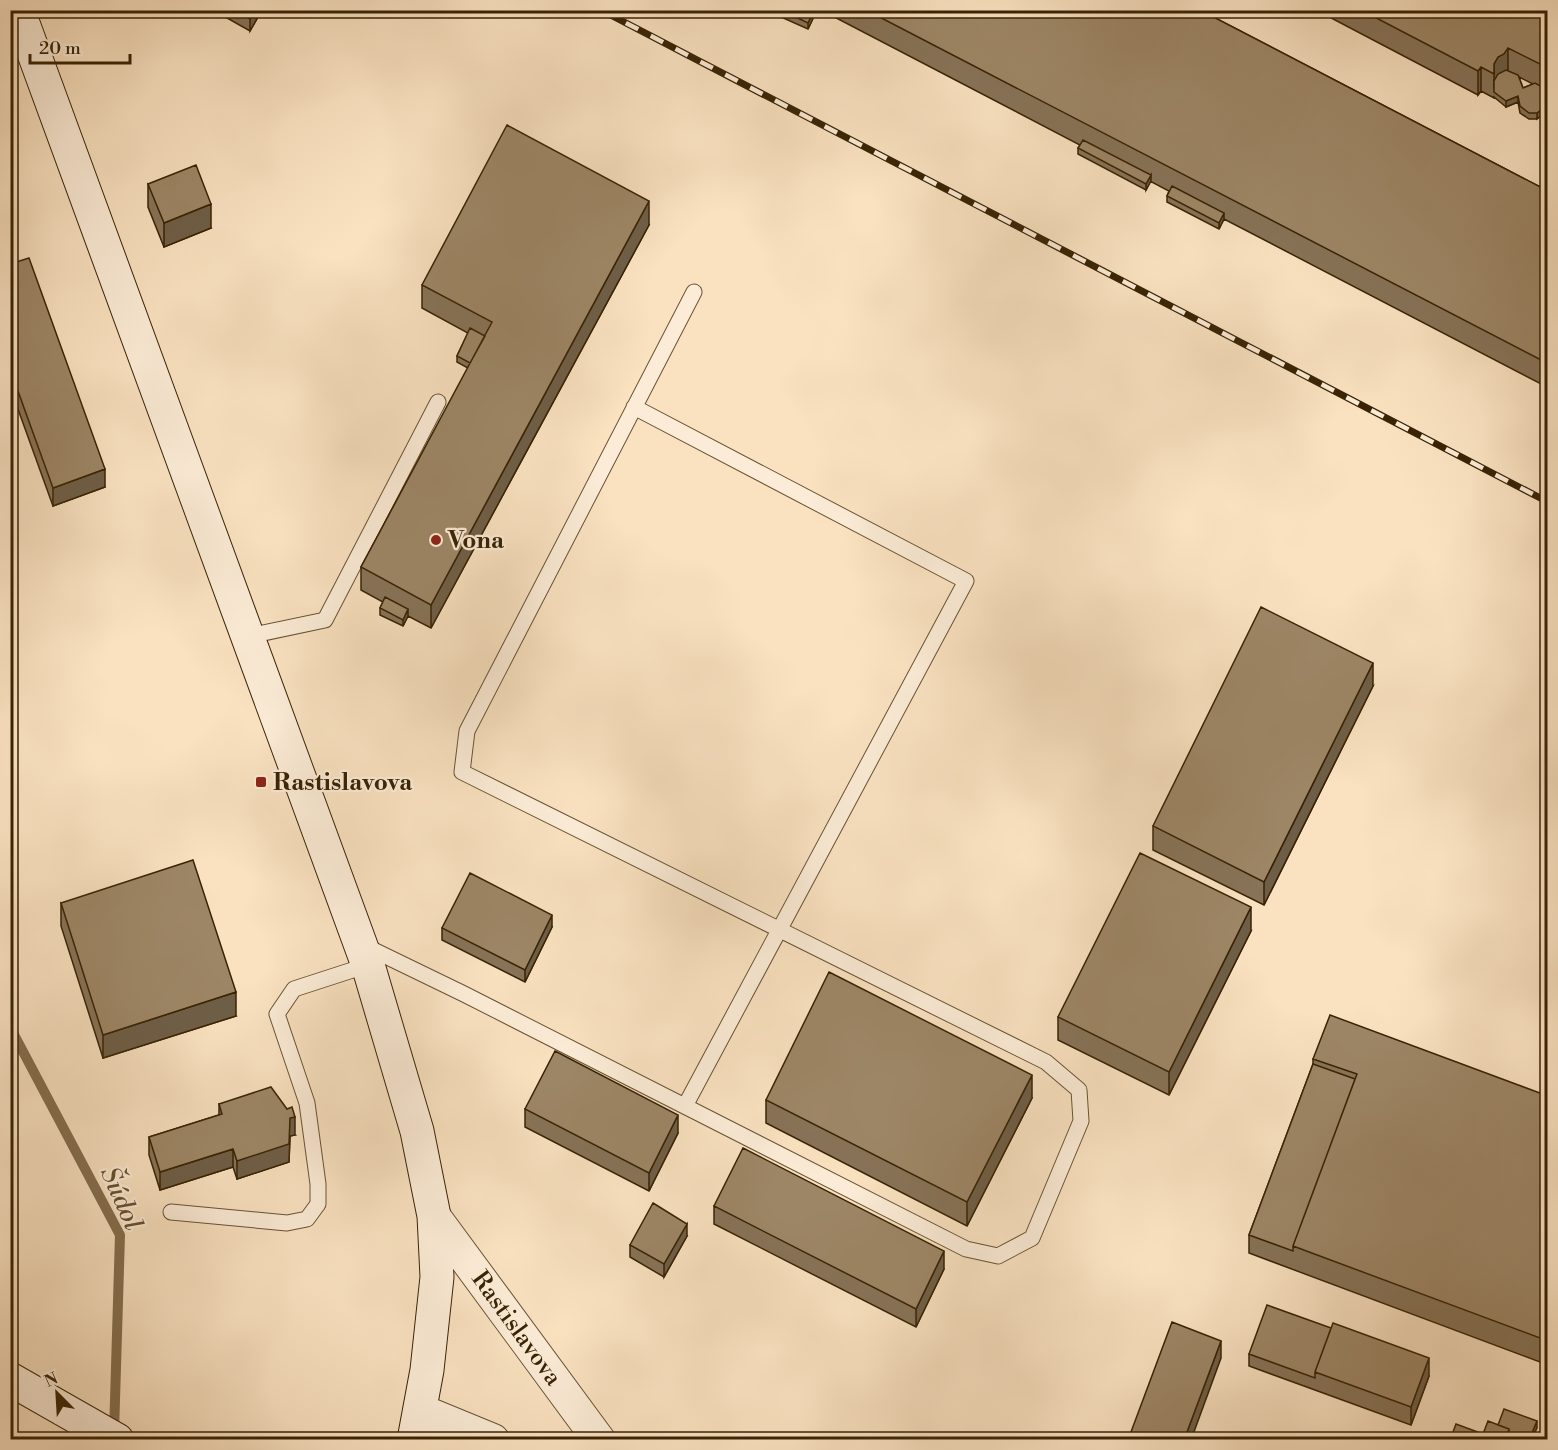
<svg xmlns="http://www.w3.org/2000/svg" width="1558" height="1450" font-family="'Libre Bodoni',serif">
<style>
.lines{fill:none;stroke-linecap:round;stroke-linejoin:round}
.stream{stroke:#856f4f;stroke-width:10}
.lane-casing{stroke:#685333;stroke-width:17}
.street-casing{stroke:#685333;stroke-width:34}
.secondary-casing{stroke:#382304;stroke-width:35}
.lane{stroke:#fcecd7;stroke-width:15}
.street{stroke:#fcecd7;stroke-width:32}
.secondary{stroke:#fcecd7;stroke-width:33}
.rail-casing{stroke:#382304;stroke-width:7}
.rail{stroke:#fcecd7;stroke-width:4.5;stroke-dasharray:14;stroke-linecap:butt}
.wall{fill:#877358;stroke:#382304;stroke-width:1.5;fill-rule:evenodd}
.shaded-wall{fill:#6e5e47;stroke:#382304;stroke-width:1.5}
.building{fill:#9d8666;stroke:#382304;stroke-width:1.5}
.poi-dot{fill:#8f2418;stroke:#fcecd7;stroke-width:2}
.labels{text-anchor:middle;stroke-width:4.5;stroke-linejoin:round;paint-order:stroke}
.poi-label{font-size:24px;font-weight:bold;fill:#382304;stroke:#fcecd7;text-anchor:start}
.street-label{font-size:24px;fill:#382304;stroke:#fcecd7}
.water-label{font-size:26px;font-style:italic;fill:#654f30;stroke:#fcecd7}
</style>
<rect width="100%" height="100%" fill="#fae2c1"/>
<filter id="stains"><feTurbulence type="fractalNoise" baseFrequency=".00333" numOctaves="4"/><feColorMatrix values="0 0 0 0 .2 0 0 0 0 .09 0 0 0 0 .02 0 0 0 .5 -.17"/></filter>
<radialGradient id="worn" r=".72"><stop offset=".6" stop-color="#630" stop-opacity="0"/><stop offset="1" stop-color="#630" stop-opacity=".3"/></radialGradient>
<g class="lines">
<path class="stream" d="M10 1027 120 1235 114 1433"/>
<g class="lane-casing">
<path id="lane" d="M634 407 966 581 685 1106
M249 636 325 620 438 402
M365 946 464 994 966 1249 998 1256 1032 1238 1081 1121 1079 1090 1046 1062 462 772 467 731 694 292
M171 1212 287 1223 307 1219 318 1204V1184L307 1103 277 1014 294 989 368 965"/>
</g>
<g class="street-casing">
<path id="street" d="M434 1216 599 1440
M420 1410 493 1440"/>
</g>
<g class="secondary-casing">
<path id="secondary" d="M18 10 368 965 417 1131 434 1216 437 1277 427 1370 414 1440
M10 1379 117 1440"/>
</g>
<use href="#lane" class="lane"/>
<use href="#street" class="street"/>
<use href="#secondary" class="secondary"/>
<g class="rail-casing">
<path id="rail" d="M601 10 1548 502"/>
</g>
<use href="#rail" class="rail"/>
</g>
<path class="wall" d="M220 10H262L250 31 220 14Z
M772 10H817L808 29 772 13Z
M821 10H1200L1548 191V385L1547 387 1224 219 1219 229 1167 202V196L1169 191 1150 181 1146 190 1078 154V148L1080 145Z
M1316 10H1548V91L1545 90 1547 94 1548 93V130L1542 127V115L1537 119H1529L1520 113 1518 102 1506 107 1494 97V98L1481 91 1478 95ZM1519 77 1533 84 1523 88Z
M148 184 211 228 164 247 148 207Z
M649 225 431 628 408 616 403 626 380 615V608L383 602 361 590V567L468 368 457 362V356L468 333 422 308V285Z
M10 264 105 487 53 506 10 387Z
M1373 686 1264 905 1153 850V826Z
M61 903 236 1016 103 1058 61 926Z
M552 927 525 982 442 940V928Z
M1251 931 1169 1095 1058 1040V1017Z
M1313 1059 1548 1096V1365L1249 1253V1235L1313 1064Z
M1032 1098 967 1226 766 1123V1100Z
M219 1104 295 1135 290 1136 289 1162 237 1179 233 1167 160 1190 149 1155V1137L219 1115Z
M525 1109 678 1133 649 1191 525 1127Z
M714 1206 944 1269 916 1327 714 1224Z
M687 1236 664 1277 630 1257V1245Z
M1331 1328 1429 1376 1411 1425 1249 1366V1354Z"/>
<path class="shaded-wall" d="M255 10H262L250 31V19Z
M814 10H817L808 29V23Z
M1508 48V71L1494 87V64L1498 57Z
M1481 67V91L1478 95V71Z
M1518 96V102L1506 107V101Z
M1542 109V115L1537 119V113Z
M1151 175V181L1146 190V184Z
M649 201V225L431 628V605Z
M211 204V228L164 247V223Z
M1224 213V219L1219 229V223Z
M1548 362V385L1547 387V363Z
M105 469V487L53 506V488Z
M408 609V616L403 626V620Z
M1373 663V686L1264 905V882Z
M1251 907V931L1169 1095V1072Z
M552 915V927L525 982V970Z
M236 992V1016L103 1058V1035Z
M1032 1075V1098L967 1226V1202Z
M678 1115V1133L649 1191V1173Z
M295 1117V1135L290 1136 289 1162 237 1179V1161L290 1118Z
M233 1149V1167L160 1190V1172Z
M687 1224V1236L664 1277V1264Z
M944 1251V1269L916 1327V1309Z
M1221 1341V1358L1191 1440H1184Z
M1429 1358V1376L1411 1425V1407Z
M1537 1421V1428L1531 1440H1529Z
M1509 1429V1440H1505Z"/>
<path class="building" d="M234 10H255L250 19Z
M781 10H814L808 23Z
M866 10H1200L1548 191V362L1547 363Z
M1361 10H1548V68L1508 48 1504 54 1498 57 1494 64V74L1481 67 1478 71Z
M1506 70 1518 75 1523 88 1535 83 1544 88 1547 94 1542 104V109L1537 113H1529L1520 106 1518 96 1506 101 1494 92V81L1498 74Z
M1548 93V107L1542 104Z
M507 125 649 201 431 605 361 567 492 322 422 285Z
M1083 140 1151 175 1146 184 1078 148Z
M196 165 211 204 164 223 148 184Z
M1172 186 1224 213 1219 223 1167 196Z
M29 258 105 469 53 488 10 369V264Z
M470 328 485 336 470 363 457 356Z
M385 597 408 609 403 620 380 608Z
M1261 607 1373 663 1264 882 1153 826Z
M1140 853 1251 907 1169 1072 1058 1017Z
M193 860 236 992 103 1035 61 903Z
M470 873 552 915 525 970 442 928Z
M829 972 1032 1075 967 1202 766 1100Z
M1330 1015 1548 1096V1341L1293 1246 1357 1074 1313 1059Z
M555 1051 678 1115 649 1173 525 1109Z
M1313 1064 1355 1079 1293 1246V1251L1249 1235Z
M271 1087 287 1109 292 1107 295 1117 290 1118 289 1144 237 1161 233 1149 160 1172 149 1137 222 1114 219 1104Z
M743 1148 944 1251 916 1309 714 1206Z
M653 1203 687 1224 664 1264 630 1245Z
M1267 1305 1331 1328 1315 1372V1378L1249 1354Z
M1172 1322 1221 1341 1184 1440H1128Z
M1333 1323 1429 1358 1411 1407 1315 1372Z
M1504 1409 1537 1421 1529 1440H1509V1429L1498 1425Z
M1488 1421 1509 1429 1505 1440H1450L1456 1424 1483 1434Z"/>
<g class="poi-dot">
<circle cx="436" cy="540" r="6"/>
<rect x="255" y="776" width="12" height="12" rx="3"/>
</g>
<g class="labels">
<g class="poi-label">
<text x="448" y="548">Vona</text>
<text x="273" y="790">Rastislavova</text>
</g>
<g class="street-label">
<text transform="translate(517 1328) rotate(54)" y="8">Rastislavova</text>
</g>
<g class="water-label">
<text transform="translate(122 1198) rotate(66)" y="9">Šúdol</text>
</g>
</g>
<rect width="1558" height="1450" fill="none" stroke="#fae2c1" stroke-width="36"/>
<rect x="12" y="12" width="1534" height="1426" fill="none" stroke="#382304" stroke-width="3"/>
<rect x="18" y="18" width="1522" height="1414" fill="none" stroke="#382304" stroke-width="1.5"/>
<g transform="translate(57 1393) rotate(336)" stroke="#fcecd7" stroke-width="4.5" paint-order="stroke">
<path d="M0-4.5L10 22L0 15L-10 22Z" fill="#382304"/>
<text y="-9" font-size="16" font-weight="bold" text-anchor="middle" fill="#382304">N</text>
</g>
<path d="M30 54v9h100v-9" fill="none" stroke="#382304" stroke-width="3"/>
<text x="39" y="54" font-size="18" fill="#382304" stroke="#fcecd7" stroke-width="4.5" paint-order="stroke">20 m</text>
<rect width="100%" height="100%" filter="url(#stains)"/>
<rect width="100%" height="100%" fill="url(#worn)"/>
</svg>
